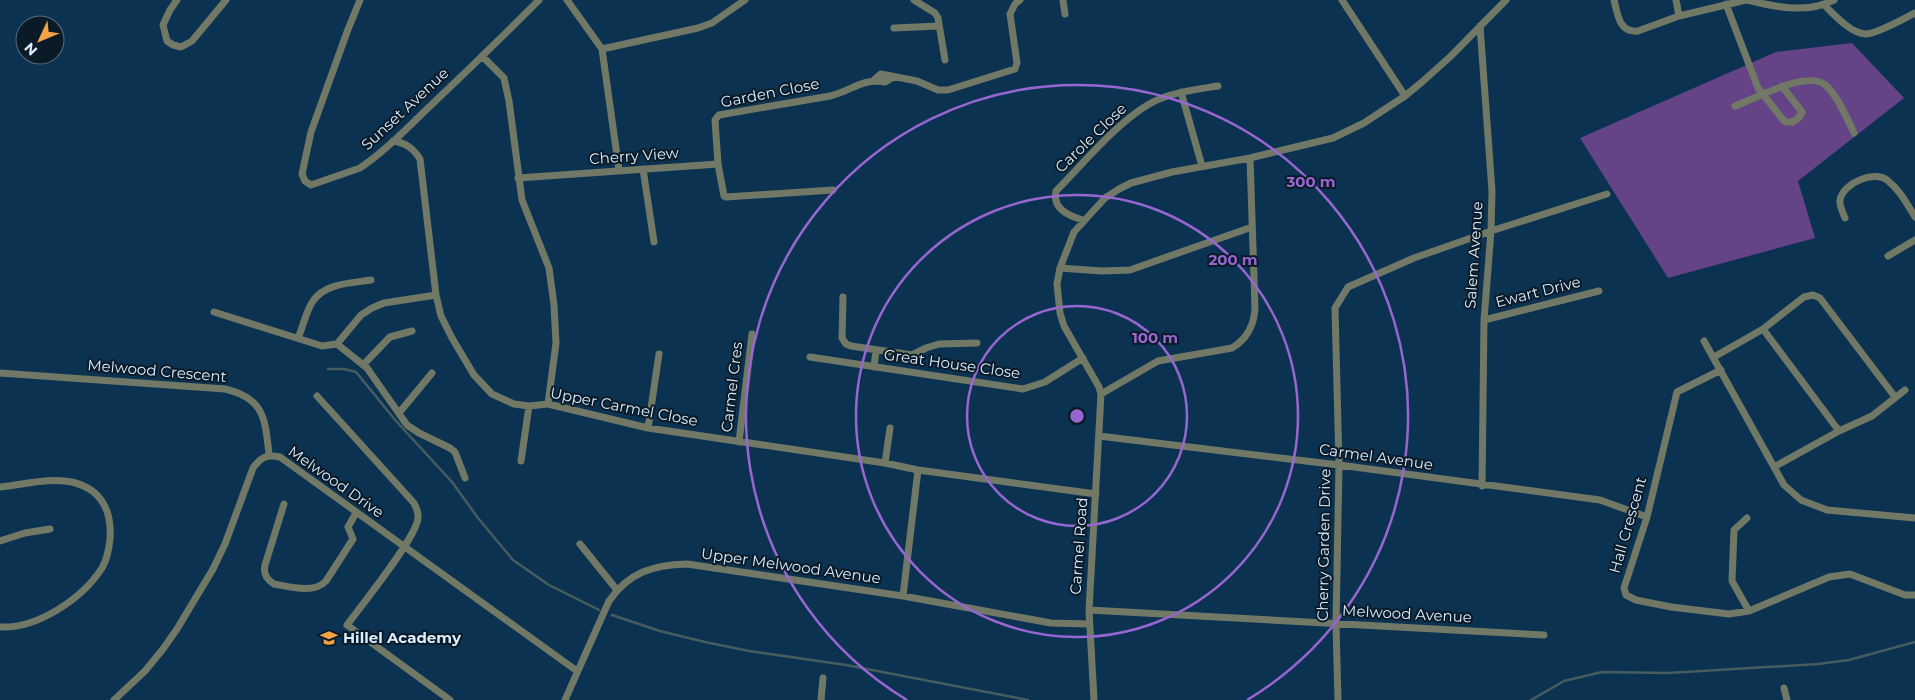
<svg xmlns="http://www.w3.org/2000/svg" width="1915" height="700" font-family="Montserrat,sans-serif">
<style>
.green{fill:#654387}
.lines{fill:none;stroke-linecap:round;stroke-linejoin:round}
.stream{stroke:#465c5e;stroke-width:2.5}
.street{stroke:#717966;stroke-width:7}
.ring{fill:none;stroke:#9866d1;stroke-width:2.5}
.labels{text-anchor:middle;stroke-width:4;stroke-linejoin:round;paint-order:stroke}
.street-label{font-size:15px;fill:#dbecfc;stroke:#0a1a27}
.poi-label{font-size:15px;font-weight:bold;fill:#dbecfc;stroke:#0a1a27;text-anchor:start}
.centre{fill:#9866d1;stroke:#0a1a27;stroke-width:2.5}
.ring-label{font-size:15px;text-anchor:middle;font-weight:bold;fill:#9866d1;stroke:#0a1a27;stroke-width:4;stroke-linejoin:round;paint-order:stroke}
</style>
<rect width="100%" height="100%" fill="#0b3351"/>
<path class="green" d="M1852 43 1904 98 1798 181 1815 238 1668 278 1580 138 1776 52Z"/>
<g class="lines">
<path class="stream" d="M328 369H344L356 372 396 421 452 482 478 518 513 560 549 585 599 610
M612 615 660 631 705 642 749 651 846 665 1028 700
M1531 700 1564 681 1602 672 1668 673 1818 664 1849 660 1915 642"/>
<path class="street" d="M177 0 170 10 163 25 167 41 173 45 181 47 192 41 226 0
M360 0 347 32 311 132 302 174 305 181 311 185 360 168C384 152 405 130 426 110 464 74 502 37 539 0
M567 0 602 49 619 170
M914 0 935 13 938 18 945 60
M1063 0 1065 14
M1342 0 1405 96
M1614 0C1618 15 1619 33 1638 31L1679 16 1746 0
M1676 0 1679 16
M1747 0C1776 7 1806 14 1834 0
M1726 4 1758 88 1784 121C1792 125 1799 119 1802 112L1782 86
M1824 5C1835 15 1849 32 1865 34 1875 35 1905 18 1915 13
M1480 26 1492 191 1491 231 1484 320 1482 486
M894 28 939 26
M602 49 698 28 712 23 745 0
M482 56 504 78 509 101 522 200 549 268 554 305 556 343 548 404
M874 80 881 74 917 81 938 90H948L1015 69 1017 63 1010 14 1015 4 1020 0
M1181 92 1202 166
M1735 106C1755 99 1804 71 1824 84 1836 92 1848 120 1854 133
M393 141C406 143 413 148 420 159L436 295 441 316 452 338 474 375 492 394 514 404 529 406 548 404 648 428 885 463 918 470 1096 494
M643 169 654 242
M518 178 718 164
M833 190 726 197 724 196 718 164 715 120 719 115 830 96C852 91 861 78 885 82L892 78
M1845 218C1843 213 1839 205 1840 200 1843 183 1874 170 1887 180 1900 190 1907 204 1915 217
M1083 220C1069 216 1052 209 1056 191 1084 163 1126 111 1162 98 1180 91 1199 89 1218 86
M1888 256 1915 240
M1060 268 1102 271 1130 270 1252 227
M843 297 842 338 846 344 851 346 912 355 926 348 939 344 977 343
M214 312 322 346 337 344 361 315 372 308 384 303 436 295
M1484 320 1599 291
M1763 329 1839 431
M298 338C303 327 306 311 313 301 325 283 352 283 371 280
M1704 341 1784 485 1801 500 1827 510 1915 518
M337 344 367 368 407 425 419 433 450 448 455 452 465 478
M810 357 1023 389 1045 382 1083 358
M1714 357 1763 329 1804 297 1813 295 1820 298 1895 397
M363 365 390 337 412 331
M874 367 876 351
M1721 370 1677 392 1647 517 1624 588 1626 595 1636 600 1671 607 1729 614 1749 611 1829 577 1850 574 1905 595H1915
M0 373 225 389C265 398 265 420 269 454
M1101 394 1158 361 1232 348C1247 339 1254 326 1255 308L1250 158
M317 396 414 503C416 508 419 512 418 518 417 537 361 606 347 625L450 700
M399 413 432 373
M648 428 659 354
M1099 436 1339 465 1600 500 1647 517
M739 442 752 334
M521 461 529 406
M885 463 890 428
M1774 467 1839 431 1872 416 1905 390
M0 487C23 485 49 477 72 482 101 489 112 510 110 539 109 548 107 560 102 568 82 599 37 629 0 627
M284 504 265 565C263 573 266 579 274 584 290 587 314 594 326 581L353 539 348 527 356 513
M1747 518 1734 530 1732 581 1749 611
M0 541 25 533 50 529
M580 544 617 590
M903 596 918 470
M1089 610 1544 635
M1784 688 1787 700
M114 700 145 671 163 649 177 629 213 569 225 544 253 468C261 457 267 454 280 457L577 671
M565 700 609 601C629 572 653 565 687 564L903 596 1051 623 1089 624
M821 700 823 678
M1094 700 1089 610 1101 394 1099 387 1064 326 1060 313 1057 284 1060 268 1074 232 1105 198 1119 189 1131 183 1172 172 1250 158 1333 138 1364 123 1405 96 1422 82 1451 56 1506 0
M1338 700 1336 625 1339 465 1335 308 1348 287 1414 258 1491 231 1607 194"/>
</g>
<g class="ring">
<circle cx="1077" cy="416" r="110"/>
<circle cx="1077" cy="416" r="221"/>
<path d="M907 700A331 331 0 1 1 1247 700"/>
</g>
<defs>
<g id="school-bare" transform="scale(1.35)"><path d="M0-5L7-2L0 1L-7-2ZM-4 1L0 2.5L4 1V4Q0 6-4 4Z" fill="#f5a346" stroke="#0a1a27" stroke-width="2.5" paint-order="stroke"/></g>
</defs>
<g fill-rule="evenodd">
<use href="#school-bare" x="329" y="638"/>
</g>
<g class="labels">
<g class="street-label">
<text transform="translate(770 93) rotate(-11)" y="5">Garden Close</text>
<text transform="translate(405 109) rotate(-43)" y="5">Sunset Avenue</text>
<text transform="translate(1091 138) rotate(-44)" y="5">Carole Close</text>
<text transform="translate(634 156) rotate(-4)" y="5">Cherry View</text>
<text transform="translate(1474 255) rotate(-86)" y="5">Salem Avenue</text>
<text transform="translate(1538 292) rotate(-14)" y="5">Ewart Drive</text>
<text transform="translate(952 364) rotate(8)" y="5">Great House Close</text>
<text transform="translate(157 371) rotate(5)" y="5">Melwood Crescent</text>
<text transform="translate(732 387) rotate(-83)" y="5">Carmel Cres</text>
<text transform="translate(624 407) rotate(11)" y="5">Upper Carmel Close</text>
<text transform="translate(1376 457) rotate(8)" y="5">Carmel Avenue</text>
<text transform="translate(336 482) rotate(35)" y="5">Melwood Drive</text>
<text transform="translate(1628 525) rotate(-74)" y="5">Hall Crescent</text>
<text transform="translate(1324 545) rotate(-89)" y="5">Cherry Garden Drive</text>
<text transform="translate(1079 546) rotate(-86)" y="5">Carmel Road</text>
<text transform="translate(791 566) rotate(8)" y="5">Upper Melwood Avenue</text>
<text transform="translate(1407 614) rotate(3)" y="5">Melwood Avenue</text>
</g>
<g class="poi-label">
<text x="343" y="643">Hillel Academy</text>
</g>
</g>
<circle cx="1077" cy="416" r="8" class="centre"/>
<g class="ring-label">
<text x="1311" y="187">300 m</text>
<text x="1233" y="265">200 m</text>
<text x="1155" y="343">100 m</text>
</g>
<g transform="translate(40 40) rotate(226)"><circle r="24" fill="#0a1a27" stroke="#5e6e7c"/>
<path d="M0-4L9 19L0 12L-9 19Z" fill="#f5a346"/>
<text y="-8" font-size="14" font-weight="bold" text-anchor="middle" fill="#dbecfc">N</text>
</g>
</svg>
